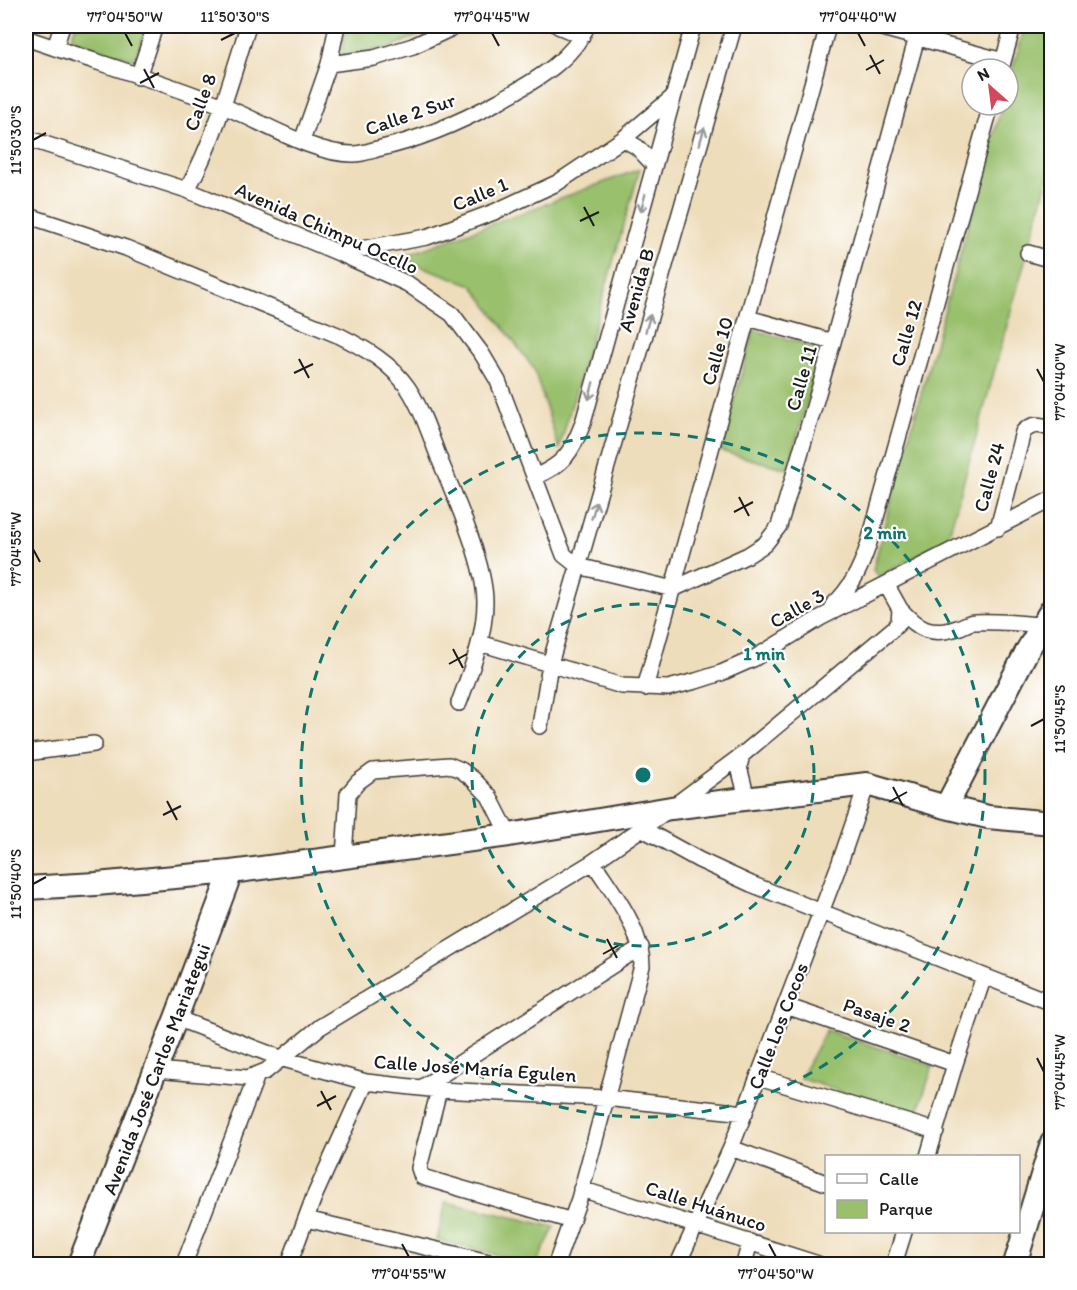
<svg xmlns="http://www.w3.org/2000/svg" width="1077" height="1290" font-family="Itim,sans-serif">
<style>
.green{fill:#99c06c;stroke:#5a6e44;stroke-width:1.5}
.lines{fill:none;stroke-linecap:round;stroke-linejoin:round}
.street-casing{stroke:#3c3934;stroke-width:18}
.secondary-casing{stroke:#3c3934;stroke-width:26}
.street{stroke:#fff;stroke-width:15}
.secondary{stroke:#fff;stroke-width:22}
.oneway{stroke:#999}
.ticks{fill:none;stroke:#1c1c1c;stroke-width:2}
.ring{fill:none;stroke:#0f766e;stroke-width:3;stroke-dasharray:10 8}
.labels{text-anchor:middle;stroke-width:4.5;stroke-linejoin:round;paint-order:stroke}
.street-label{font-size:20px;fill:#1c1c1c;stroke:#fff}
.centre{fill:#0f766e;stroke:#fff;stroke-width:3}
.ring-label{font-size:18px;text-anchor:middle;font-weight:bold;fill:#0f766e;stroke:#fff;stroke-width:4.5;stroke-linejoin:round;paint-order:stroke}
.neatline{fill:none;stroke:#1c1c1c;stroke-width:2}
.ticks-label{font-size:15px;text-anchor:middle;fill:#1c1c1c}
</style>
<rect width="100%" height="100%" fill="#fff"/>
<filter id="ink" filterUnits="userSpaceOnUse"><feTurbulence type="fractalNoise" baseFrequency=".0167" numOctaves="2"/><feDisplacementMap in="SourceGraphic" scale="12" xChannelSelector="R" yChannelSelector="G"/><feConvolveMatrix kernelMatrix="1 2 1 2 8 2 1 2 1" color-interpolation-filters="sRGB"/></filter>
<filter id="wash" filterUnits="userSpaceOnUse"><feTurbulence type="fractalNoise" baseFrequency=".008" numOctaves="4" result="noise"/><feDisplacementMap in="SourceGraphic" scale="24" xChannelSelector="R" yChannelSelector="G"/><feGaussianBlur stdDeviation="1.35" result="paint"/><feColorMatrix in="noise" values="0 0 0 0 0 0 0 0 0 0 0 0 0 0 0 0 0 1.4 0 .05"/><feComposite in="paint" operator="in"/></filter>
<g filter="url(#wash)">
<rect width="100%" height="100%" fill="#edb"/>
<path class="green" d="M75 26H147L135 60 71 39Z
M347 26H441L389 48 341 56Z
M1025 26H1051V167L948 538 879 577 873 570 886 519 1002 105H1008V85Z
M640 169 559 449 534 369 472 285 399 258Z
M754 330 822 348 788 469 720 451Z
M826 1030 933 1066 916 1117 800 1078Z
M446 1202 555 1227 536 1264H533L437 1240Z"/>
</g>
<g filter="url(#ink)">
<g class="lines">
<g class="street-casing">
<path id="street" d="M558 26 582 36
M875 26 1003 61
M26 38C91 61 159 80 223 106 261 121 314 155 354 154 362 154 370 151 377 149 419 140 461 122 499 101 532 82 570 63 587 26
M55 48 62 26
M329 64 374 58 413 46 456 26
M1001 69 1013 26
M138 77 155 26
M26 138 187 190 339 253 408 284 452 314 482 354 498 381 564 555 578 566 673 589 748 555 765 544 779 526 833 342 920 26
M623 139 637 147 654 165
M302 141 329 64 337 26
M187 190C215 139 231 81 248 26
M26 215 126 248 340 336C366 349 391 363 408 388 423 411 431 438 441 463 456 499 485 564 485 602 485 637 471 670 459 703
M339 253 427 237 494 212 557 183 623 139 673 97
M1028 253 1052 260
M748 318 833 342
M1052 337V340
M534 477C564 465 572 452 583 423L693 26
M998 528 1023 432C1033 423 1039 424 1052 429
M886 584 900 609
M833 605C851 588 860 570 868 546L991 105
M480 643 622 686 668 688 696 681 721 673 753 659 820 618 1052 499
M645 688 828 26
M540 726 550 664 734 26
M26 753 94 744
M742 755 739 767 747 798
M641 828 699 860 751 884 1052 1003
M344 857 348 794 358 782 373 771 449 765 461 770 473 779 489 796 509 835
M786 1006 955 1064
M176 1018 280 1058 366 1082 439 1090 605 1098 745 1113
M156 1070 248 1078 266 1071 320 1027 593 862 671 808 742 755 893 629 899 623 900 609C918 629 930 637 957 628 963 627 968 622 974 622 990 621 1034 623 1049 627
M759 1077 936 1131
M421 1088 641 947
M439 1090 419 1168 422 1177 572 1221
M731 1148 826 1183
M928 1156 955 1064 984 976
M581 1189 818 1264
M306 1219 497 1264
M184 1264 257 1075
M289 1264 314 1197 366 1082
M556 1264 579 1199 642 966C642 928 613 893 593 862
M678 1264 731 1148 839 865 867 784
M744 1264 750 1242
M894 1264 904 1232"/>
</g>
<g class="secondary-casing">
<path id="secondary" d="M946 807 1027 651 1052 609
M26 888 96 884 231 872 509 835 671 808 867 784 946 807 988 817 1052 823
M79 1264 176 1018 231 872
M1015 1264 1052 1143"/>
</g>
<use href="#street" class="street"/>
<use href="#secondary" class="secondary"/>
</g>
<defs><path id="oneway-shaft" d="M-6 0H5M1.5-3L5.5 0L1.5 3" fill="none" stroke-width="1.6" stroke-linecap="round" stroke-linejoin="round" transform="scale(1.5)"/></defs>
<g class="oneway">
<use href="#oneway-shaft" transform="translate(702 136) rotate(-74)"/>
<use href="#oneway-shaft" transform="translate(643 203) rotate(105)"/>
<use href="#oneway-shaft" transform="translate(648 323) rotate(-74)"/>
<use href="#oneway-shaft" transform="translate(591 391) rotate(105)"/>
<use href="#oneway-shaft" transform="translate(594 510) rotate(-74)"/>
</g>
</g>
<path class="ticks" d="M125 33 132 46M492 33 499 46M858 33 865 46M221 40 235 33M870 55 880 74M144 69 154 88M866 70 884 60M140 83 159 73M33 140 46 133M584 207 594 226M580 221 599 212M299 359 309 378M1037 369 1044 382M294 373 313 364M739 497 749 516M734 512 753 502M33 549 40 562M453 649 463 668M449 664 467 654M1031 726 1044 719M893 787 903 806M167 801 177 820M889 802 907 792M163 815 181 806M33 884 46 877M607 939 617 958M603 954 621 944M1037 1058 1044 1072M321 1091 331 1110M317 1106 336 1096M402 1244 409 1257M769 1244 776 1257"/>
<g class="ring">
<circle cx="643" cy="775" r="171"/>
<circle cx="643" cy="775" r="342"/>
</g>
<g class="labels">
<g class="street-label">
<text transform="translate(200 102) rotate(-70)" y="7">Calle 8</text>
<text transform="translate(410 114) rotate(-19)" y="7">Calle 2 Sur</text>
<text transform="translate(480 194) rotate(-23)" y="7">Calle 1</text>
<text transform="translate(327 228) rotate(24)" y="7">Avenida Chimpu Occllo</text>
<text transform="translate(636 290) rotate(-74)" y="7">Avenida B</text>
<text transform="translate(906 333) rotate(-74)" y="7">Calle 12</text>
<text transform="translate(717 351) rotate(-74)" y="7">Calle 10</text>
<text transform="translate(801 378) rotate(-74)" y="7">Calle 11</text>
<text transform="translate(989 477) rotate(-75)" y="7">Calle 24</text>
<text transform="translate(797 608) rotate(-30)" y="7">Calle 3</text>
<text transform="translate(877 1015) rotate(19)" y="7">Pasaje 2</text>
<text transform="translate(778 1026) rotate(-69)" y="7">Calle Los Cocos</text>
<text transform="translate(475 1068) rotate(4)" y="7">Calle José María Egulen</text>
<text transform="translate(156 1069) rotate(-69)" y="7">Avenida José Carlos Mariategui</text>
<text transform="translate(706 1206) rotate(18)" y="7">Calle Huánuco</text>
</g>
</g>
<circle cx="643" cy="775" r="9" class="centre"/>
<g class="ring-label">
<text x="885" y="539">2 min</text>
<text x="764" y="660">1 min</text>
</g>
<rect width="1077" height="1290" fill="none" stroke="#fff" stroke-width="66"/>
<rect x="825" y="1155" width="195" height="78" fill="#ffffff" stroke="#a4a4a4" stroke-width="1.5"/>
<rect x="837" y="1174" width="30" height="9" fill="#ffffff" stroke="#a4a4a4" stroke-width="1.5"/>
<text x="879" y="1185" font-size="18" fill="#1c1c1c">Calle</text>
<rect x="837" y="1200" width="30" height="18" fill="#99c06c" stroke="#a4a4a4" stroke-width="1.5"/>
<text x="879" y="1215" font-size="18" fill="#1c1c1c">Parque</text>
<g transform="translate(990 87) rotate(332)"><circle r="28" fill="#ffffff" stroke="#a4a4a4" stroke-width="1.5"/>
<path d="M0-4.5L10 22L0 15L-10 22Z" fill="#d1495b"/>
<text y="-9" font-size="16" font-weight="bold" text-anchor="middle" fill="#1c1c1c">N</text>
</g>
<rect x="33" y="33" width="1011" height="1224" class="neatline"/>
<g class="ticks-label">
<text x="125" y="22">77°04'50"W</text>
<text x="235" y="22">11°50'30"S</text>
<text x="492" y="22">77°04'45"W</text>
<text x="858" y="22">77°04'40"W</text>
<text transform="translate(16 140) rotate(-90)" y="5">11°50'30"S</text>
<text transform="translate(1060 382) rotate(-90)" y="5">77°04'40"W</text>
<text transform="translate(16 549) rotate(-90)" y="5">77°04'55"W</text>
<text transform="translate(1060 719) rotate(-90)" y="5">11°50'45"S</text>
<text transform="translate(16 884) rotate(-90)" y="5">11°50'40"S</text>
<text transform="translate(1060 1072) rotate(-90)" y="5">77°04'45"W</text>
<text x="409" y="1279">77°04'55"W</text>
<text x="776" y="1279">77°04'50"W</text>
</g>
</svg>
